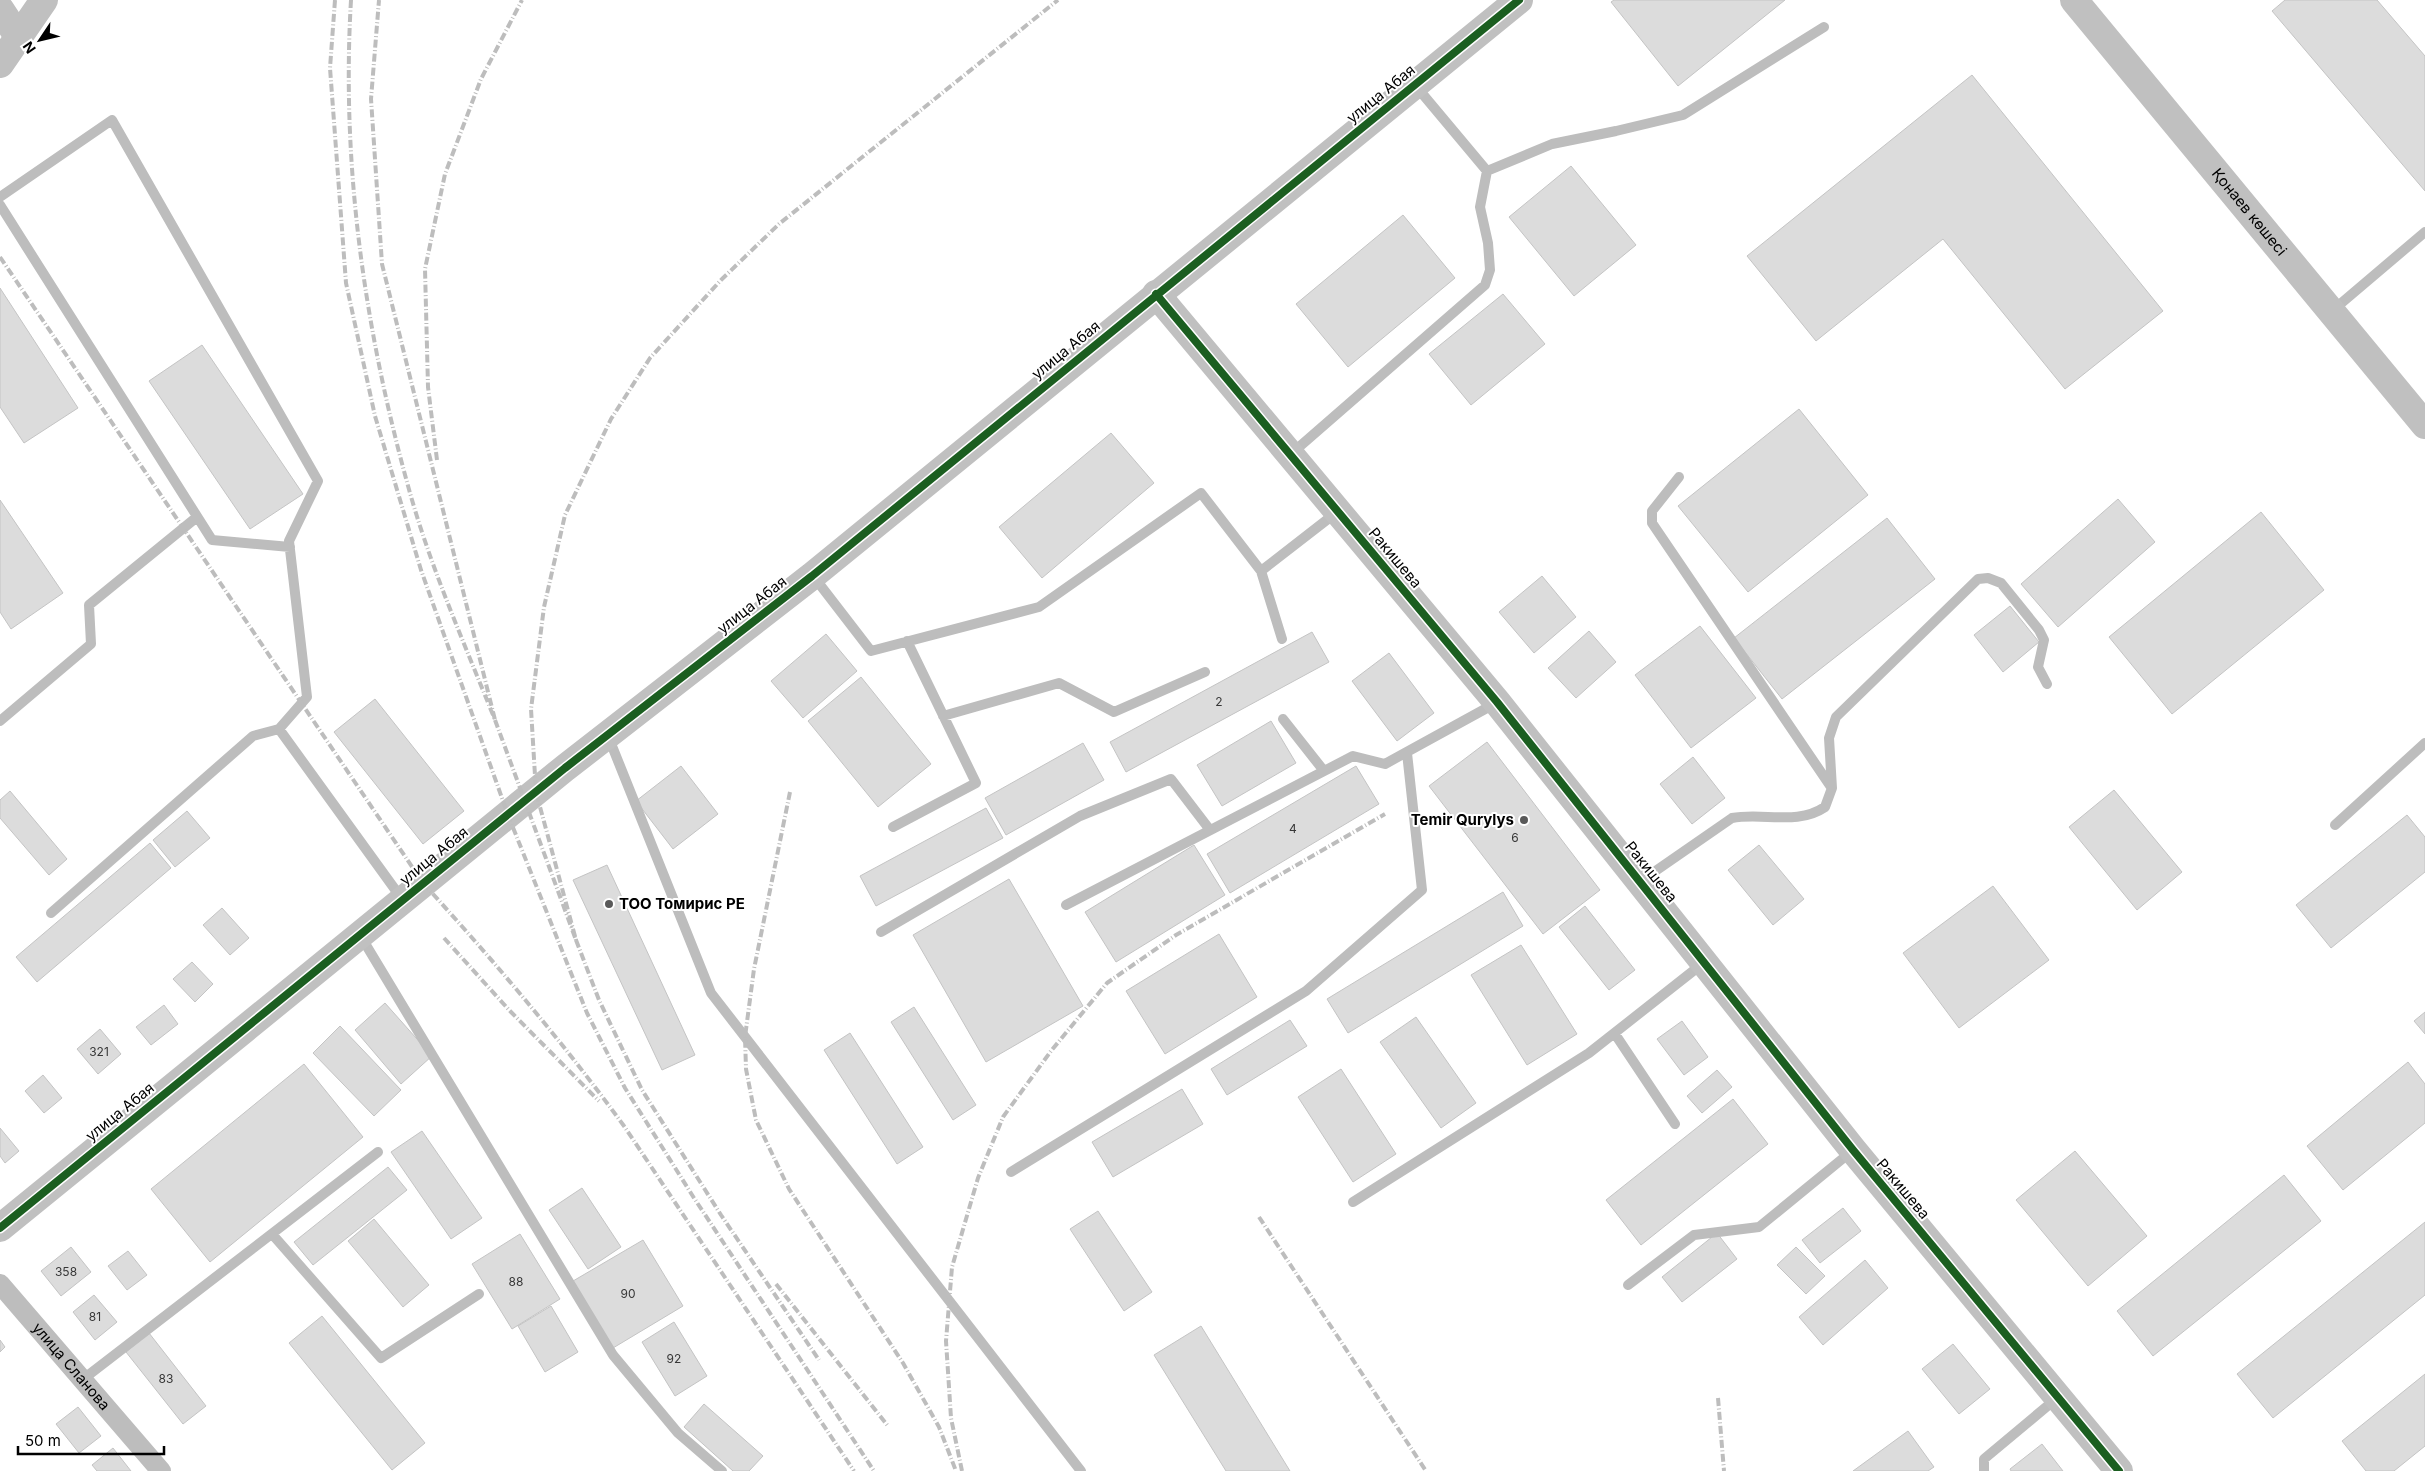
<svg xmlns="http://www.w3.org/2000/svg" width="2425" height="1471" font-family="Inter,sans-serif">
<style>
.building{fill:#dcdcdc;stroke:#c4c4c4}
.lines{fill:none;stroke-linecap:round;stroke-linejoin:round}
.lane{stroke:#bdbdbd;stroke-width:10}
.street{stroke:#bdbdbd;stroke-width:20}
.secondary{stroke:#c0c0c0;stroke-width:28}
.rail{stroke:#bdbdbd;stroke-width:4;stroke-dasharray:8 2.5 1 2.5;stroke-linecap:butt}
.cycleway-casing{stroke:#fff;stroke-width:11}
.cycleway{stroke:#1b5e20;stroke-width:8}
.poi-dot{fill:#595959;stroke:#fff;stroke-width:2}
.labels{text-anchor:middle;stroke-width:4;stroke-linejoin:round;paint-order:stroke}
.number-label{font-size:12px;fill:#373737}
.street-label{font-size:15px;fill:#000;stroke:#fff}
.poi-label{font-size:15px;font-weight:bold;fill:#000;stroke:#fff;text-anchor:end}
</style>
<rect width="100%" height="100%" fill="#fff"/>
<path class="building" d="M1614 0H1785L1678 86 1611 2Z
M2285 0H2377L2425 56V191L2272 11Z
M1972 75 2163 311 2065 389 1943 239 1816 341 1747 256Z
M1571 166 1636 245 1574 296 1509 217Z
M1403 215 1455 278 1348 367 1296 304Z
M0 288 78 408 24 443 0 407Z
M1503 294 1545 344 1471 405 1429 354Z
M202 345 303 494 250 529 149 381Z
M1799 409 1868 495 1748 592 1678 506Z
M1111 433 1154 483 1042 578 999 527Z
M2118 499 2155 542 2058 627 2021 584Z
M0 500 63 593 11 629 0 612Z
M2261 512 2324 590 2172 714 2109 637Z
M1887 518 1935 579 1782 699 1734 638Z
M1542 576 1576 617 1534 653 1499 612Z
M2010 606 2039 642 2003 672 1974 635Z
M1700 626 1756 698 1691 748 1635 675Z
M1589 631 1616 662 1576 698 1548 668Z
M1312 632 1329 662 1126 772 1110 742Z
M826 634 857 671 803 718 771 681Z
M1389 653 1434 713 1397 741 1352 681Z
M861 677 931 764 878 807 808 721Z
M375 699 464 811 423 844 334 732Z
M1271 721 1296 763 1222 806 1197 765Z
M1487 742 1600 890 1543 934 1429 786Z
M1083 743 1104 780 1006 835 985 798Z
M1693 757 1725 798 1692 824 1660 784Z
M681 766 718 814 673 849 636 801Z
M1356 766 1379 804 1230 893 1207 854Z
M2114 790 2182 872 2137 910 2069 827Z
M10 791 67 859 49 875 0 818V800Z
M986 808 1003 838 876 906 860 876Z
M187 811 210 838 175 867 153 840Z
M2407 815 2425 837V872L2331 948 2296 905Z
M150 843 171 868 37 982 16 957Z
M1194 845 1225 895 1116 962 1085 912Z
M1759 845 1804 899 1773 925 1728 870Z
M607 865 695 1055 662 1070 573 880Z
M1009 879 1083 1006 986 1062 913 935Z
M1993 886 2049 960 1959 1028 1903 953Z
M1503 892 1523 926 1348 1033 1327 999Z
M1585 906 1635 970 1609 990 1559 927Z
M222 908 249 938 230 955 203 925Z
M1219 934 1257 997 1165 1054 1126 991Z
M1521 945 1577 1034 1527 1065 1471 975Z
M192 962 213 984 195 1002 173 979Z
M385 1003 432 1056 401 1084 355 1030Z
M164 1005 178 1024 151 1045 136 1027Z
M914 1007 976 1105 953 1120 891 1022Z
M2425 1012V1034L2414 1021Z
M1416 1017 1476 1103 1441 1128 1380 1042Z
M1290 1020 1307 1046 1227 1095 1211 1069Z
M1682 1021 1708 1057 1684 1075 1657 1039Z
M340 1026 401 1090 374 1116 313 1053Z
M100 1029 121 1054 98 1074 77 1049Z
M850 1033 923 1147 897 1164 824 1050Z
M2408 1062 2425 1084V1123L2343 1190 2307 1146Z
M304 1064 363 1137 210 1262 151 1189Z
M1341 1069 1396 1154 1353 1182 1298 1097Z
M1717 1070 1732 1087 1702 1113 1687 1096Z
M43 1075 62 1098 44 1113 25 1091Z
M1182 1089 1203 1124 1113 1177 1092 1142Z
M1733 1099 1768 1144 1641 1245 1606 1200Z
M0 1128 19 1151 5 1163 0 1156Z
M422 1131 482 1218 451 1239 391 1152Z
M2075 1151 2147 1236 2088 1286 2016 1200Z
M388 1167 407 1190 313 1265 294 1242Z
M2284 1175 2321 1221 2153 1356 2117 1311Z
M582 1188 621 1247 588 1269 549 1210Z
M1843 1208 1861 1231 1820 1263 1802 1240Z
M1098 1211 1152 1292 1124 1311 1070 1229Z
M374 1219 429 1285 403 1307 348 1241Z
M2425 1222V1295L2273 1418 2237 1374Z
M1717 1233 1737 1259 1682 1302 1662 1277Z
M520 1234 560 1299 512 1329 472 1264Z
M643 1240 683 1306 613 1348 573 1281Z
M71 1247 91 1272 61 1296 41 1271Z
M1796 1247 1825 1276 1806 1294 1777 1265Z
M128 1251 147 1275 127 1290 108 1266Z
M1865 1260 1888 1288 1823 1345 1799 1317Z
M94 1295 117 1322 95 1340 73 1312Z
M551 1306 578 1352 545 1372 518 1326Z
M322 1316 425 1443 392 1470 289 1343Z
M674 1322 707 1376 675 1396 642 1342Z
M1201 1326 1290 1471H1226L1154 1355Z
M149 1333 206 1406 183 1424 126 1352Z
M0 1340 5 1347 0 1352Z
M1953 1344 1990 1389 1959 1414 1922 1369Z
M2425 1374V1446L2394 1471H2366L2342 1441Z
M704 1404 763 1456 749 1471H733L684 1427Z
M78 1407 101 1436 79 1453 56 1424Z
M1908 1431 1934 1467 1928 1471H1853Z
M2042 1444 2063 1471H2011L2010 1469Z
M113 1448 131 1471H97L92 1465Z"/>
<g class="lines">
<path class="lane" d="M1487 171 1552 144 1616 131 1683 115 1824 27
M0 197 112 120 318 481 289 541 307 697 279 729 402 899
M0 205 212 540 290 547
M2332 311 2425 232
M1291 454 1485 285 1490 270 1488 243 1480 207 1487 171 1415 85
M1679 477 1652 511V523L1831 787
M1261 571 1282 639
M814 577 871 651 1039 607 1201 493 1261 571 1337 512
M943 716 1059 683 1114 712 1205 672
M1283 719 1324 771
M0 721 91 644 89 605 197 517
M608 736 711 993 1081 1471
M2335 825 2425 743
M893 827 976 783 907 641
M1641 881 1732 818C1763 812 1797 826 1825 807L1832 788 1829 738 1836 717 1978 579 1988 578 2001 583 2039 630 2044 640 2038 667 2047 684
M1066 905 1353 756 1385 764 1496 703
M51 913 253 736 279 729
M881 932 1080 816 1171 779 1210 830
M360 935 613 1355 678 1433 722 1471
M1615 1034 1675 1124
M1011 1172 1306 991 1422 890 1407 753
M1353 1202 1589 1053 1702 964
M272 1234 381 1358 479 1294
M1628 1285 1694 1235 1759 1227 1852 1151
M82 1380 378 1152
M1984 1471V1459L2057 1398"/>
<path class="street" id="s1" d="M0 1284 161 1471"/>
<g class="secondary">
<path id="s2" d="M2074 0 2425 425"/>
<path d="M0 9 19 38"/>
<path d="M0 64 44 0"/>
<path d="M1156 294 1497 702 1853 1150 2119 1471"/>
<path d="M0 1228 565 768 812 576 1519 0"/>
</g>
<path class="rail" d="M335 0 330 68 346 283 375 416 421 570 508 815 587 1013 625 1088 694 1198 874 1471
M351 0C341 167 365 332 410 493 432 571 465 645 495 720L382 264 371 99 379 0
M0 257 423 883C494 961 562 1041 624 1126L854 1471
M437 460 428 387 425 269 445 174 481 79 522 0
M495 720 576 940 536 792 531 709 544 607 565 515 611 419 650 358 721 280 779 224 1058 0
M790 792 754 969 745 1037 746 1069 756 1120 789 1189 903 1363 939 1427 956 1471
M444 938 510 1011 599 1101
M576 940 599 1000 642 1090 721 1215 819 1360
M1259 1217 1426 1471
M776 1284 888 1426
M1718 1398 1724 1471
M962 1471 951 1418 946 1341 952 1267 978 1178 1003 1117 1051 1051 1107 983 1176 935 1385 814"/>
<g class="cycleway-casing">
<path id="cycleway" d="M1156 294 1497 702 1853 1150 2119 1471
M0 1228 565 768 812 576 1519 0"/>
</g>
<use href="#cycleway" class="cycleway"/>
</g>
<g class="poi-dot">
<circle cx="1524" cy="820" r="5"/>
<circle cx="609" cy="904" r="5"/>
</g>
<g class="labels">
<g class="number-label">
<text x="1219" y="706">2</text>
<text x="1293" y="833">4</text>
<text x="1515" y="842">6</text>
<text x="99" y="1056">321</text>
<text x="66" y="1276">358</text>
<text x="516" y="1286">88</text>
<text x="628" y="1298">90</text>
<text x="95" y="1321">81</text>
<text x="674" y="1363">92</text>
<text x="166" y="1383">83</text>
</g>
<g class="street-label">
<text transform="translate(1381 94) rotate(-39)" y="5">улица Абая</text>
<text dy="5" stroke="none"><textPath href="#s2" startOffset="275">Қонаев көшесі</textPath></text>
<text transform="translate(1066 350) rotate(-39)" y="5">улица Абая</text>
<text transform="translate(1395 558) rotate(50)" y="5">Ракишева</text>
<text transform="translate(752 605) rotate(-38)" y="5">улица Абая</text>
<text transform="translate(434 856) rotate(-39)" y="5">улица Абая</text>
<text transform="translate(1651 872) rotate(51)" y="5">Ракишева</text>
<text transform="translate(120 1112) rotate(-39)" y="5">улица Абая</text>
<text transform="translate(1903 1189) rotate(50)" y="5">Ракишева</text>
<text dy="5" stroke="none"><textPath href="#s1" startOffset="109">улица Сланова</textPath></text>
</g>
<g class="poi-label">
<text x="1514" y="825">Temir Qurylys</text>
<text x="619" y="909" text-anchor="start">ТОО Томирис РЕ</text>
</g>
</g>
<g transform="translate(40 40) rotate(235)" stroke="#ffffff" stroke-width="4" paint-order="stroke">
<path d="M0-4L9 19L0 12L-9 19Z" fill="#000000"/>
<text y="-8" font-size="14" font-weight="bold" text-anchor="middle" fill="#000000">N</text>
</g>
<path d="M18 1446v8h146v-8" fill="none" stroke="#000000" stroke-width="2.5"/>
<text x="25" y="1446" font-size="15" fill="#000000" stroke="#ffffff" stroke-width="4" paint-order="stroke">50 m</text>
</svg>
